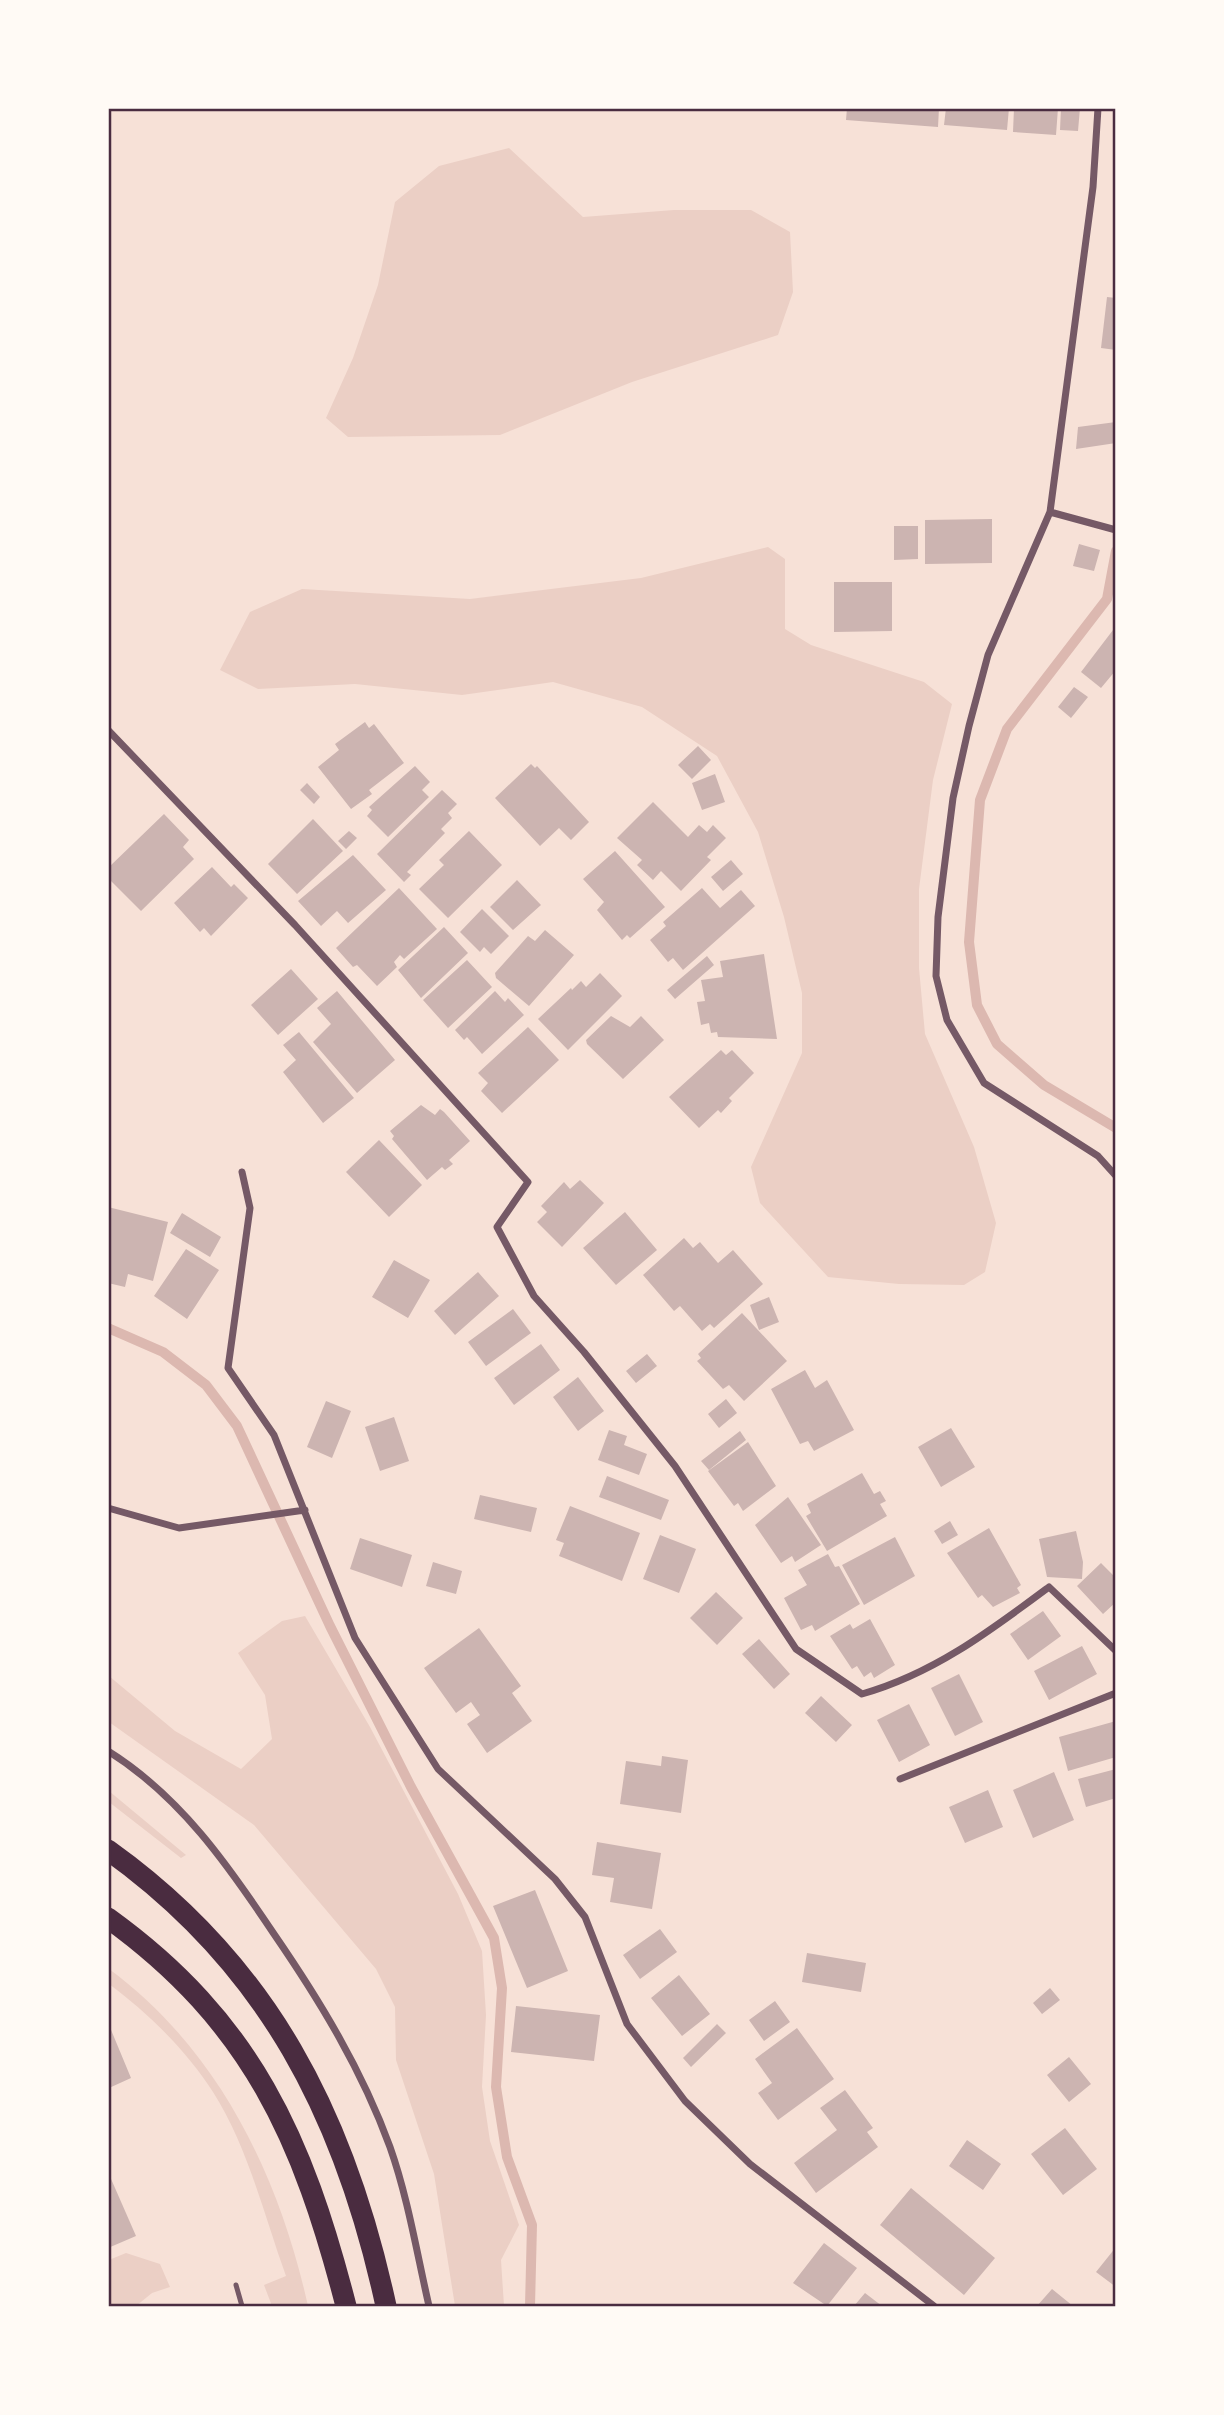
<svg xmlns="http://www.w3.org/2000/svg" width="1224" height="2415" font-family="'Libre Baskerville',serif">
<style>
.green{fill:#ebcfc5}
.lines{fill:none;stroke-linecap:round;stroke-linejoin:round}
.stream{stroke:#dcb8b0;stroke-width:10}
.building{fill:#ccb4b1}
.service{stroke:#755966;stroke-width:5}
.minor{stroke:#755966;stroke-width:7}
.motorway{stroke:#4a2c40;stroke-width:21}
.neatline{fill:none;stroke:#4a2c40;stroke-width:2.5}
</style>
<rect width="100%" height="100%" fill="#f7e1d7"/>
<path class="green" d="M509 148 583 217 674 210H751L790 232 793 292 778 335 632 382 500 435 348 437 326 418 353 358 378 285 395 202 439 166Z
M768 547 785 559V629L811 645 924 682 952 704 933 780 919 889V968L925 1034 974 1147 996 1223 985 1272 964 1285 899 1284 828 1277 760 1203 751 1167 802 1053V993L784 917 758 832 717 756 642 707 553 682 462 695 355 684 258 689 220 670 250 612 302 589 470 599 641 578Z
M305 1616 370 1727 458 1894 482 1951 486 2015 482 2087 490 2141 519 2225 501 2260 504 2306H455L434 2174 396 2060 395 2007 376 1969 254 1825 109 1722V1676L175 1731 241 1769 272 1739 265 1695 238 1653 282 1621Z
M109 1791 186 1855 181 1858 109 1802Z
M109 1969C219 2050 279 2176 308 2306H272L264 2285 286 2276C264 2215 248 2147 213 2092 187 2051 147 2012 109 1984Z
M126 2253 160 2264 170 2287 152 2293 136 2306H109V2260Z"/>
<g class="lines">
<path class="stream" d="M1116 551 1107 599 1007 729 980 800 969 942 977 1005 997 1044 1044 1085 1116 1128
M108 1328 163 1352 206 1385 237 1426 330 1626 411 1787 494 1938 502 1988 496 2087 507 2157 532 2225 530 2306"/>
</g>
<path class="building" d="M847 108H939L938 127 846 120Z
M946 108H1009L1007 130 944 125Z
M1014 108H1058L1056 135 1013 132Z
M1061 108H1080L1078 131 1060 130Z
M1107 297 1116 298V350L1101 348Z
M1116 422V443L1076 449 1078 427Z
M992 519V563L925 564V520Z
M894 526H918V559L894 560Z
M1079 544 1100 550 1094 571 1073 566Z
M834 582H892V631L834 632Z
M1113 630 1116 670 1101 688 1081 672Z
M1074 687 1088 697 1071 718 1058 707Z
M365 722 369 728 374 724 404 763 369 790 372 794 351 809 318 767 339 750 335 744Z
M698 746 711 760 692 779 678 765Z
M531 764 535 768 537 766 589 822 571 840 559 828 540 846 495 798Z
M415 766 430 782 422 790 429 797 388 837 367 816 372 810 369 807Z
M715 774 725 802 702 810 692 783Z
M307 783 320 797 314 804 300 790Z
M442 790 457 804 448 813 452 818 441 829 445 833 407 872 411 875 404 882 377 854Z
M653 802 688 837 699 825 707 832 713 825 726 838 707 857 711 860 681 891 661 871 653 880 637 865 642 860 617 838Z
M164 814 189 840 183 847 194 859 141 911 108 878V868Z
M313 819 343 851 297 894 268 864Z
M349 831 357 838 346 849 338 841Z
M469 831 502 865 448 918 419 889 444 865 439 860Z
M615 851 665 907 630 938 627 935 622 940 597 910 604 902 583 879Z
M353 855 386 890 348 923 337 911 321 926 298 901Z
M731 860 743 874 723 891 711 877Z
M212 867 231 887 234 884 248 898 211 936 204 928 200 932 174 903Z
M517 880 541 905 513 930 490 907Z
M399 888 437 929 404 959 400 955 394 962 397 967 377 986 357 965 353 967 336 948Z
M702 888 720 908 741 890 755 906 683 970 673 958 668 962 650 940 666 926 663 922Z
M482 909 509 936 491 954 484 947 480 952 460 932Z
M444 927 468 953 421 998 398 970Z
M545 930 574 955 529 1006 496 978 495 973 528 936 535 941Z
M764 954 777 1039 718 1037 717 1032 711 1033 709 1023 701 1025 697 1002 705 1001 701 980 723 977 720 961Z
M707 956 714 965 675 999 667 990Z
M467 960 492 987 448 1028 423 1000Z
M291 969 318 999 278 1035 251 1005Z
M600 973 622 996 568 1050 538 1019 571 988 572 990 581 981 586 987Z
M337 991 395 1060 357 1093 313 1042 331 1024 317 1008Z
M495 991 505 1002 508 998 524 1015 482 1054 467 1037 464 1040 455 1030Z
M611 1016 630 1027 641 1016 664 1040 623 1079 587 1044 586 1040Z
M528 1027 559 1060 502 1113 481 1091 488 1083 478 1073Z
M299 1032 354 1098 323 1123 283 1072 296 1060 283 1045Z
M721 1050 726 1055 732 1050 754 1073 729 1098 732 1101 721 1113 718 1110 699 1128 669 1097Z
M421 1105 435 1115 440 1109 444 1112 470 1141 449 1160 453 1164 445 1170 442 1167 427 1180 392 1139 394 1136 390 1131Z
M379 1140 422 1185 389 1217 346 1172Z
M580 1180 604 1203 562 1247 537 1222 547 1212 541 1206 564 1182 570 1189Z
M108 1207 168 1222 153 1281 128 1274 125 1287 108 1283Z
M625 1212 657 1250 616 1285 583 1248Z
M182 1213 221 1237 210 1257 170 1233Z
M684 1238 693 1248 700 1242 718 1263 733 1250 763 1284 714 1328 710 1324 702 1331 680 1306 674 1311 643 1275Z
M186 1249 219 1270 187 1319 154 1296Z
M394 1260 430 1280 408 1318 372 1297Z
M478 1272 499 1296 455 1335 434 1311Z
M769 1297 779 1322 759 1330 750 1305Z
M513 1309 531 1333 486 1366 468 1342Z
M742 1313 787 1361 744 1401 729 1385 723 1389 697 1361 701 1358 698 1354Z
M541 1344 560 1370 514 1405 494 1378Z
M647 1354 657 1366 636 1383 626 1371Z
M805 1370 815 1388 827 1380 854 1430 814 1451 808 1441 800 1444 771 1389Z
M578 1377 604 1411 578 1431 553 1397Z
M726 1399 737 1413 719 1428 708 1414Z
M326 1401 351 1411 332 1458 307 1447Z
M394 1417 409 1461 380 1471 365 1427Z
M951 1428 975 1467 941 1487 918 1447Z
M609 1430 627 1436 624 1445 647 1454 639 1475 598 1460Z
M740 1431 746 1440 709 1470 701 1461Z
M748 1442 776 1486 743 1511 738 1503 734 1506 708 1471Z
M862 1473 874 1494 880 1491 886 1501 880 1504 887 1516 827 1551 806 1516 811 1513 807 1504Z
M607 1476 669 1500 661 1520 599 1497Z
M480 1495 537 1508 531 1532 474 1519Z
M788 1497 821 1545 795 1562 792 1556 781 1563 755 1525Z
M570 1506 640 1533 622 1581 559 1556 564 1543 556 1540Z
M950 1521 958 1535 942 1544 934 1531Z
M989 1528 1021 1585 1017 1588 1020 1593 993 1607 982 1595 978 1598 947 1553Z
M1076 1531 1083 1562 1082 1579 1047 1577 1039 1539Z
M660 1535 696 1549 679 1593 643 1579Z
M895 1537 915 1576 864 1605 842 1565Z
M360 1538 412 1555 402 1587 350 1569Z
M828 1554 835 1567 839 1566 860 1604 815 1631 812 1625 801 1630 784 1598 807 1585 798 1570Z
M433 1562 462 1571 456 1594 426 1586Z
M1101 1563 1116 1578V1602L1103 1614 1077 1586Z
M716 1592 743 1618 717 1645 690 1618Z
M1043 1611 1061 1636 1028 1660 1010 1634Z
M870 1619 895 1665 874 1678 871 1672 864 1677 857 1666 852 1669 830 1636 850 1624 853 1629Z
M479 1628 521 1686 512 1693 532 1721 487 1753 467 1724 480 1715 471 1702 456 1713 424 1668Z
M759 1639 790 1674 774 1689 742 1654Z
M1082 1646 1097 1674 1049 1700 1034 1671Z
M959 1674 983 1722 955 1736 931 1688Z
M821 1696 852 1725 836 1742 805 1713Z
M909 1704 930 1745 899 1762 877 1720Z
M1116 1721V1757L1068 1771 1059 1737Z
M662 1756 688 1760 681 1813 620 1804 626 1761 661 1766Z
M1116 1769V1798L1086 1807 1078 1779Z
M1054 1772 1074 1820 1033 1838 1013 1790Z
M988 1790 1003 1827 965 1843 949 1807Z
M597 1842 661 1853 652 1909 610 1902 614 1878 592 1875Z
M535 1890 568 1971 527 1988 493 1906Z
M660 1929 677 1952 640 1979 623 1955Z
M807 1953 866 1963 861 1992 802 1982Z
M679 1975 710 2014 682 2036 651 1998Z
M1050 1988 1060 2000 1042 2014 1033 2003Z
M775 2001 790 2022 764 2041 749 2020Z
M516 2006 600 2015 594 2061 511 2052Z
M717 2024 726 2033 691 2067 683 2058Z
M109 2025 131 2078 109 2088Z
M797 2028 834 2079 778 2120 758 2093 772 2083 755 2059Z
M1069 2057 1091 2084 1069 2102 1047 2075Z
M845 2090 873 2128 867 2132 878 2147 816 2193 794 2163 837 2130 820 2108Z
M1065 2128 1097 2169 1063 2195 1031 2154Z
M967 2140 1001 2164 983 2190 949 2166Z
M108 2172 136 2236 108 2248Z
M911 2188 995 2258 964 2295 880 2225Z
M824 2243 857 2268 827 2306 793 2283Z
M1116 2247V2287L1096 2272Z
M1052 2289 1073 2306H1037Z
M865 2293 882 2306H854Z"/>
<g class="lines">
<path class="service" d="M236 2285 242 2306"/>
<path class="minor" d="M1098 108 1093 187 1050 512 988 655 969 726 953 798 938 917 936 976 947 1020 984 1083 1098 1156 1116 1176
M1050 512 1116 530
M108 730 295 925 528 1182 497 1227 534 1296 584 1352 675 1466 796 1649 862 1694C933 1674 990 1631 1049 1587L1116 1651
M242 1172 250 1208 228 1368 274 1435 355 1638 438 1769 555 1879 585 1917 627 2024 685 2101 750 2164 934 2306
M108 1508 179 1528 305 1510
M108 1751C180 1796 228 1865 274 1934 320 2001 362 2070 390 2147 408 2198 417 2254 429 2306
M900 1779 1116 1693"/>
<path class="motorway" d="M108 1850C269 1965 345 2117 386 2306
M108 1918C252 2022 303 2139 346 2306"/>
</g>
<rect width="1224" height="2415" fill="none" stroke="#fffaf5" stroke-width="220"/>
<rect x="110" y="110" width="1004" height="2195" class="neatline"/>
</svg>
